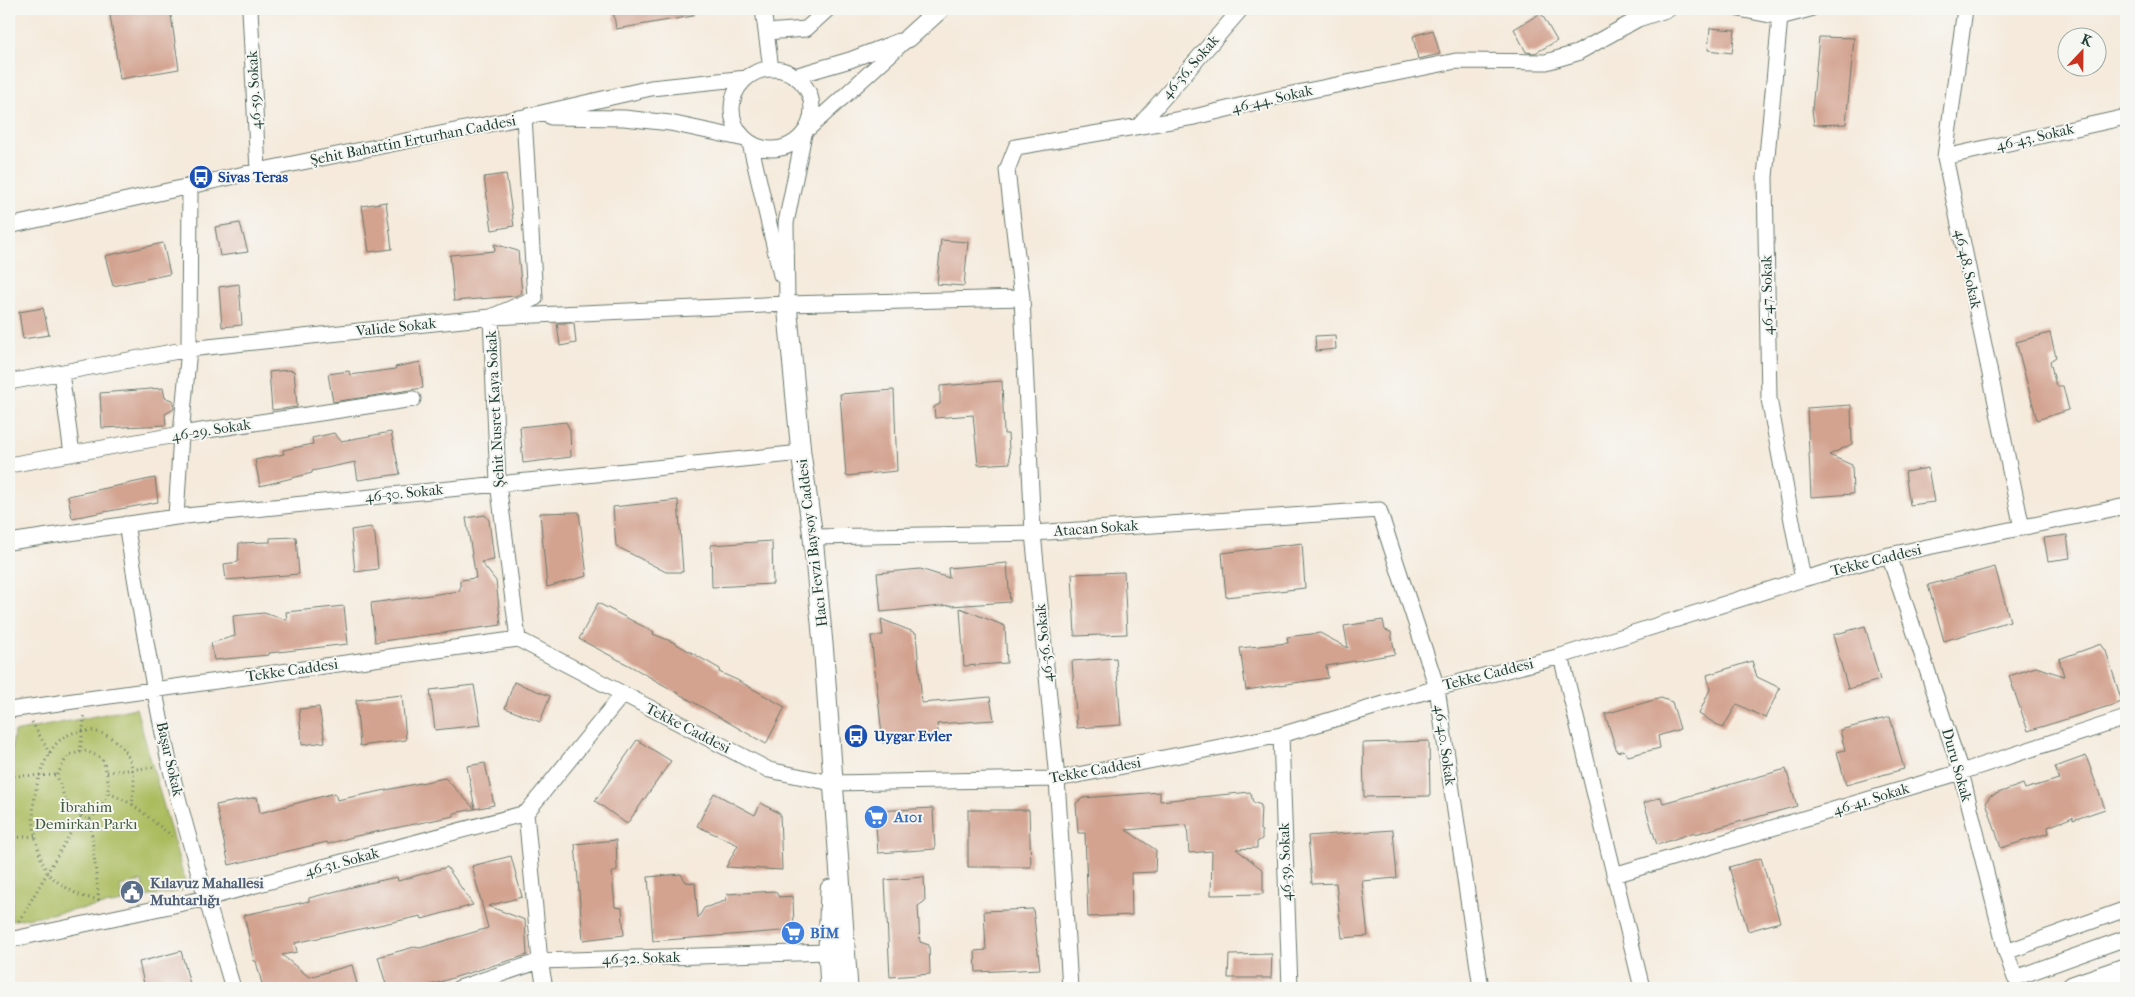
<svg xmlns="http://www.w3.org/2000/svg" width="2135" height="997" font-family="'IM FELL French Canon',serif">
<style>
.green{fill:#abbc5f;stroke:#657c4a}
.building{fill:#d3a390}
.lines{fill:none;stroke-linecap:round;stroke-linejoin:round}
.minor-casing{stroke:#6a7a6e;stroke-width:17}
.tertiary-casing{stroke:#6a7a6e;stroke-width:21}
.primary-casing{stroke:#6a7a6e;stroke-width:26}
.path{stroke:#6a7a6e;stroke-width:3;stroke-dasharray:1 4;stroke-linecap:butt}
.minor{stroke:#fff;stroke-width:15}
.tertiary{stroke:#fff;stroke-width:19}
.primary{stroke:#fff;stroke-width:24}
.labels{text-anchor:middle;stroke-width:4;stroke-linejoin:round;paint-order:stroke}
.street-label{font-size:15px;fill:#1f3d34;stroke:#f6f6f2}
.transit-label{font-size:15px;font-weight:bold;fill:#164399;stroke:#f6f6f2;text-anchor:start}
.park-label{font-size:15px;fill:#425d3f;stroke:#f6f6f2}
.shop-label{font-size:15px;font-weight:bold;fill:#366cbe;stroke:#f6f6f2;text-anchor:start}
.service-label{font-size:15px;font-weight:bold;fill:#4e5e75;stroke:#f6f6f2;text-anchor:start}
</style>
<rect width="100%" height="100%" fill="#f6f6f2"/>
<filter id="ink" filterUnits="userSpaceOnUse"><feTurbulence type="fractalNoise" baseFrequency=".02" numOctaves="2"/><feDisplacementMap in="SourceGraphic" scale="10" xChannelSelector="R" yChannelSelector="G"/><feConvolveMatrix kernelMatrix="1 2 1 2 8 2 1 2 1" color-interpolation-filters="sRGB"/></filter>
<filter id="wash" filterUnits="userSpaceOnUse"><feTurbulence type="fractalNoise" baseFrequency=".0096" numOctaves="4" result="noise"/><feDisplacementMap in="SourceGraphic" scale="20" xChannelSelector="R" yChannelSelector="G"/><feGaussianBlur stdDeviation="1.12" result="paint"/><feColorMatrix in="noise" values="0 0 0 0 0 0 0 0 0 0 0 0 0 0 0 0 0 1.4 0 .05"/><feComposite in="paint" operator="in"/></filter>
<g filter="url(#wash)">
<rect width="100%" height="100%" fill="#f5eadb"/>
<path class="green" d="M136 708 185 881 182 891 144 897 142 881 120 886 123 902 9 921V766L14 732Z"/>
<g id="blocks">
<path class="building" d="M109 9H170L179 69 120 79Z
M613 9H692L693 16 616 29Z
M1541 13 1557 41 1535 53 1526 52 1514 29Z
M1710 28 1735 30 1732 53 1708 50Z
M1433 30 1440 54 1418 59 1413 36Z
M1819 37 1854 38 1846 124 1814 125 1812 110Z
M506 174 514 226 492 230 484 177Z
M386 202 392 249 369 252 362 206Z
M240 223 248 252 220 256 215 227Z
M941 240 968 242 964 286 937 284Z
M163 243 170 274 113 286 105 256Z
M494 244 518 251 522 293 515 296 454 301 450 255 495 251Z
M239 284 242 325 222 327 219 287Z
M43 308 49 335 23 339 19 312Z
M557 323H574L576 343 560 346Z
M2050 333 2056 357 2050 361 2056 386H2063L2069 410 2037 420 2016 342Z
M1335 335 1336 349 1316 351 1315 336Z
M420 362 423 388 333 402 328 374 349 371 350 375 396 369 395 367Z
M288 370 294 371 297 407 272 410 269 372Z
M1002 381 1004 434H1008L1010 463 978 465 973 415 935 418 934 407 940 404V386Z
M163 388 165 398 173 400 174 409 165 414 166 425 102 428 100 393Z
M894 390 897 471 846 476 840 394Z
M1851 405 1852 444 1829 455 1852 465 1853 494 1811 497 1807 408Z
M566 422 570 430 571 457 523 463 520 427Z
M391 432 400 474 358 480 355 462 312 471V473L260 486 255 460 284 454 283 450 313 444 312 438 334 433 341 441Z
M1928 468 1934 502 1910 505 1905 472Z
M155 478 158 502 72 518 68 496Z
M678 500 683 572H666L616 546 613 507Z
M579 512 587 576 547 587 540 513Z
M485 515 489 520 494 560 481 562 496 581 501 625 375 642 371 603 460 591V580L476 578 466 518Z
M371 527 375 535 378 569 355 572 351 530Z
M2067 535 2070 558 2048 561 2044 538Z
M296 537 299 574 226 580 224 564 238 562 239 543 270 542V538Z
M772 541 773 584 712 587 711 545Z
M1302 543 1305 588 1226 597 1222 553Z
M1007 563 1010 602 951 606V605L881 612 877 573 920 569 949 578 948 568Z
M1995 567 2010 621 1944 641 1928 585Z
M1124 572 1127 634 1075 636 1072 574Z
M598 603 654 632 653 634 673 642 720 669 719 672 737 680 785 707 766 744 634 668 579 639Z
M344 606 348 644 269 653V655L214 660 211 643 235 636 233 616 264 613 287 620 286 612Z
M960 608 1005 626 1007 663 964 666Z
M881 619 916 633 922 703 990 697 994 720 937 724 939 738 883 743 871 636 883 635Z
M1383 620 1385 630 1391 632 1395 654 1326 666 1328 678 1246 690 1240 648 1288 643 1287 637 1320 633 1348 648 1344 626Z
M1865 626 1880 680 1848 689 1833 635Z
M2101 644 2106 651 2122 702 2028 731 2009 676 2036 667 2064 676 2059 659Z
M1116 658 1121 725 1077 728 1072 661Z
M1752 661 1757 677 1780 688 1765 718 1737 704 1723 728 1699 714 1710 689 1707 675Z
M514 682 550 696 540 722 505 708Z
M474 685 481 725 435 730 430 690Z
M402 695 406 740 360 746 356 700Z
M1661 698 1672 702 1680 729 1658 736 1660 748 1628 756 1624 750 1617 752 1605 714Z
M319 707 325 742 302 745 299 709Z
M1890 717 1904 769 1846 785 1837 752 1845 750 1840 730Z
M637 740 671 761 627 824 595 801Z
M1429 741 1430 796 1364 797 1363 743Z
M2086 756 2105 809 2073 820V817L2048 827 2049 833 2001 848 1986 802 1990 796 2023 784 2025 789 2059 779 2055 767Z
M485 763 494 805 475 809 467 766Z
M1786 769 1797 806 1695 834V832L1657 845 1644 803 1661 797 1663 803Z
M445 778 475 809 454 813V816L356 836 328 844 327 842 229 865 216 805 257 797 260 813 335 793 337 800Z
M1160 792V801L1250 792 1253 802 1261 805 1260 830 1262 831V839L1257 842V848L1236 849 1263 870V894L1211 895 1212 851 1189 853 1187 825 1126 830 1156 850 1155 872 1131 873 1132 915 1088 917 1085 833H1078L1076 803 1083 798Z
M714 793 755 815 761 803 780 814 782 870 726 867 738 845 697 826Z
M933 808 935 849 878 853 875 811Z
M968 810H1029L1031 867H968Z
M1393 830 1397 878 1362 881 1368 936 1342 938 1336 883 1312 884 1308 836Z
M616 840 617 866V870L612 873 615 907 622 908 624 935 583 940 575 844Z
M511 856 522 897 488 906 525 920 527 955 427 986 428 988H387L378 957 414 947 420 948 488 928 472 866Z
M1761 858 1780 922 1748 931 1729 867Z
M447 867 473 905 422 919 421 916 295 943 297 952 282 955 309 977 352 965 358 988H263L256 961H254L244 915 309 901V898L364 884 397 877 398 881Z
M681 874 686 882 695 883 698 918 704 908 725 901 727 894 775 891 779 897 793 896 794 930 653 941 648 877Z
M924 877 925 901 918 906 920 942 929 945 930 974 890 977 885 880Z
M1033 909 1040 969 976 972 975 951 986 950 984 911Z
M181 951 191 988H145L139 962Z
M1272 954 1271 978H1228L1229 955Z"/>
</g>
</g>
<g filter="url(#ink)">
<use href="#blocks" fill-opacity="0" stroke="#6a7a6e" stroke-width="1"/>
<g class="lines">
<g class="minor-casing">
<path id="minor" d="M250 9 258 171
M763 9 771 69
M1739 9 1780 17 1810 9
M1779 9 1780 17 1765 177 1769 399 1803 579
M1965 9 1945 157 2022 528
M766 32 806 29 828 9
M732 109a40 40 0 1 1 80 0a40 40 0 1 1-80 0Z
M795 76 850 60 899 41
M551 117 624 118 670 123 745 139
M1139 126 1241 9
M809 128 908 38
M750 143 781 275
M1945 157 2126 117
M9 226 258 171 524 117 651 88 747 78
M787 304 786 223 804 134
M61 373 72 454
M9 382 189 349 491 317 787 304 1022 298
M9 465 181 434 413 399
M176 517 181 434 189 349 190 186
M126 524C140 605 152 686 170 766 188 841 211 914 233 988
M813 537 1033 533 1379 510 1437 688 1481 988
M9 542 176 517 801 453
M1889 555 1961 772 2006 952 2015 978 2126 938
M518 639 498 483 491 317 535 298 524 117
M1561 656 1642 988
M9 710 518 639 769 770 832 783 1057 779 1281 735 1437 688 1561 656 1803 579 1889 555 2126 506
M1281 735 1290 988
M526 813 540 961 545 988
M1614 875 1961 772 2126 718
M9 940 207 898 526 813 622 695
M2006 952 2126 909
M459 988 540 961 828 952
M1070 988 1057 779 1033 533 1022 298 1007 170 1016 147 1194 117 1277 97 1456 61 1546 62 1577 53 1638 19 1669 9"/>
</g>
<g class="tertiary-casing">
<path id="tertiary" d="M908 38 940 9
M787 304 801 453 813 537 824 655 848 988
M830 889 828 952 830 988"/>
</g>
<g class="primary-casing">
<path id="primary" d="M2074 988 2126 970"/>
</g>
<path class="path" d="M32 722 50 754
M80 752 85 713
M107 772 156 767
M9 776 57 775
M109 793 132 804
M90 819C111 798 112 786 102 758L86 751 68 755 57 775C62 793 69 816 90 819L99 900
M9 838 35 836
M99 900C92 898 83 897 77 894 71 891 49 877 47 872 36 853 30 815 35 794 38 778 45 757 55 745 73 725 101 727 119 744 135 760 136 783 132 804L172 836
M19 921 80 817"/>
<use href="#minor" class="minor"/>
<use href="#tertiary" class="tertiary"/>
<use href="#primary" class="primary"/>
</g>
</g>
<defs>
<g id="bus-disc" transform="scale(1.25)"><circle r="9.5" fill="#1a4fb4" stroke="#f6f6f2"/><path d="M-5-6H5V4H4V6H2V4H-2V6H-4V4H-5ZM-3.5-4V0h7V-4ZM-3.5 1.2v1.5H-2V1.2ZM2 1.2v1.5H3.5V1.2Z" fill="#fff"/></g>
<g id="supermarket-disc" transform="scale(1.25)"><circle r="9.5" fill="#3f7fe0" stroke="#f6f6f2"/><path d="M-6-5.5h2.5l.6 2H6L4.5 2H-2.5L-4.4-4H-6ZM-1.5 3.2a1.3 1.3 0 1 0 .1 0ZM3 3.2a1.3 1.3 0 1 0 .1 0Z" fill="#fff"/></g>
<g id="civic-disc" transform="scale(1.25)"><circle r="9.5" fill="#5c6f8a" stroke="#f6f6f2"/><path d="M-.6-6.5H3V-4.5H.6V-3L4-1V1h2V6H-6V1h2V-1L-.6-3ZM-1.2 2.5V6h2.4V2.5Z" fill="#fff"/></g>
</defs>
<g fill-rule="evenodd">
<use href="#bus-disc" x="201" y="177"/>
<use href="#bus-disc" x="856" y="736"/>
<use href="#supermarket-disc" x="876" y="817"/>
<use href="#civic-disc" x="132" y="892"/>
<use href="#supermarket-disc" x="793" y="933"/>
</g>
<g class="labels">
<g class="street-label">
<text transform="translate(1190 67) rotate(-49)" y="5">46-36. Sokak</text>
<text transform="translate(254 90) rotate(-93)" y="5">46-59. Sokak</text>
<text transform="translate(1272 99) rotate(-13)" y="5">46-44. Sokak</text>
<text transform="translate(2035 137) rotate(-13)" y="5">46-43. Sokak</text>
<text transform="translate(413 140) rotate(-11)" y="5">Şehit Bahattin Erturhan Caddesi</text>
<text transform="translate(1968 269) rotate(78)" y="5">46-48. Sokak</text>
<text transform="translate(1767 295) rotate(-91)" y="5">46-47. Sokak</text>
<text transform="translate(396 327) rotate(-6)" y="5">Valide Sokak</text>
<text transform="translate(495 409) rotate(-93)" y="5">Şehit Nusret Kaya Sokak</text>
<text transform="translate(211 430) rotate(-9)" y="5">46-29. Sokak</text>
<text transform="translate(404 493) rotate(-6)" y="5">46-30. Sokak</text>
<text transform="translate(1096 528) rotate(-4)" y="5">Atacan Sokak</text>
<text transform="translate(812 543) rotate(-97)" y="5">Hacı Fevzi Baysoy Caddesi</text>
<text transform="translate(1876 560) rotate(-14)" y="5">Tekke Caddesi</text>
<text transform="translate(1044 643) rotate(-96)" y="5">46-36. Sokak</text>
<text transform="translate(292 670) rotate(-8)" y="5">Tekke Caddesi</text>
<text transform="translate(1488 674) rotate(-14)" y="5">Tekke Caddesi</text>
<text transform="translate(688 728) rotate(27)" y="5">Tekke Caddesi</text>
<text transform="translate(1445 745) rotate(82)" y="5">46-40. Sokak</text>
<text transform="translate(170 759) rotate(77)" y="5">Başar Sokak</text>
<text transform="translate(1957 765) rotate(74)" y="5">Duru Sokak</text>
<text transform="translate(1095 770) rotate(-10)" y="5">Tekke Caddesi</text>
<text transform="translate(1871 799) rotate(-17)" y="5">46-41. Sokak</text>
<text transform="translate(342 862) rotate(-15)" y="5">46-31. Sokak</text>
<text transform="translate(1285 862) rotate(-92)" y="5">46-39. Sokak</text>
<text transform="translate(641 958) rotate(-2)" y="5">46-32. Sokak</text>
</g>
<g class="transit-label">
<text x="218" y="182">Sivas Teras</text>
<text x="874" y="741">Uygar Evler</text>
</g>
<g class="park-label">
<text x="86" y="812">İbrahim<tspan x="86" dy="17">Demirkan Parkı</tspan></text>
</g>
<g class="shop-label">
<text x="894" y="822">A101</text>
<text x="810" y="938">BİM</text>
</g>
<g class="service-label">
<text x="150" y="888">Kılavuz Mahallesi<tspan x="150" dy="17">Muhtarlığı</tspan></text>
</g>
</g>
<rect width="2135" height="997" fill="none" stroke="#f6f6f2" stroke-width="30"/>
<g transform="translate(2082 52) rotate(22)"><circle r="24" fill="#f6f6f2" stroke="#a0aca6"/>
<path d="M0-4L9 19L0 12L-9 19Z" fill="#c8321e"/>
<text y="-8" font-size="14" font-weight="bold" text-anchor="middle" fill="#1f3d34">K</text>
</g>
</svg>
